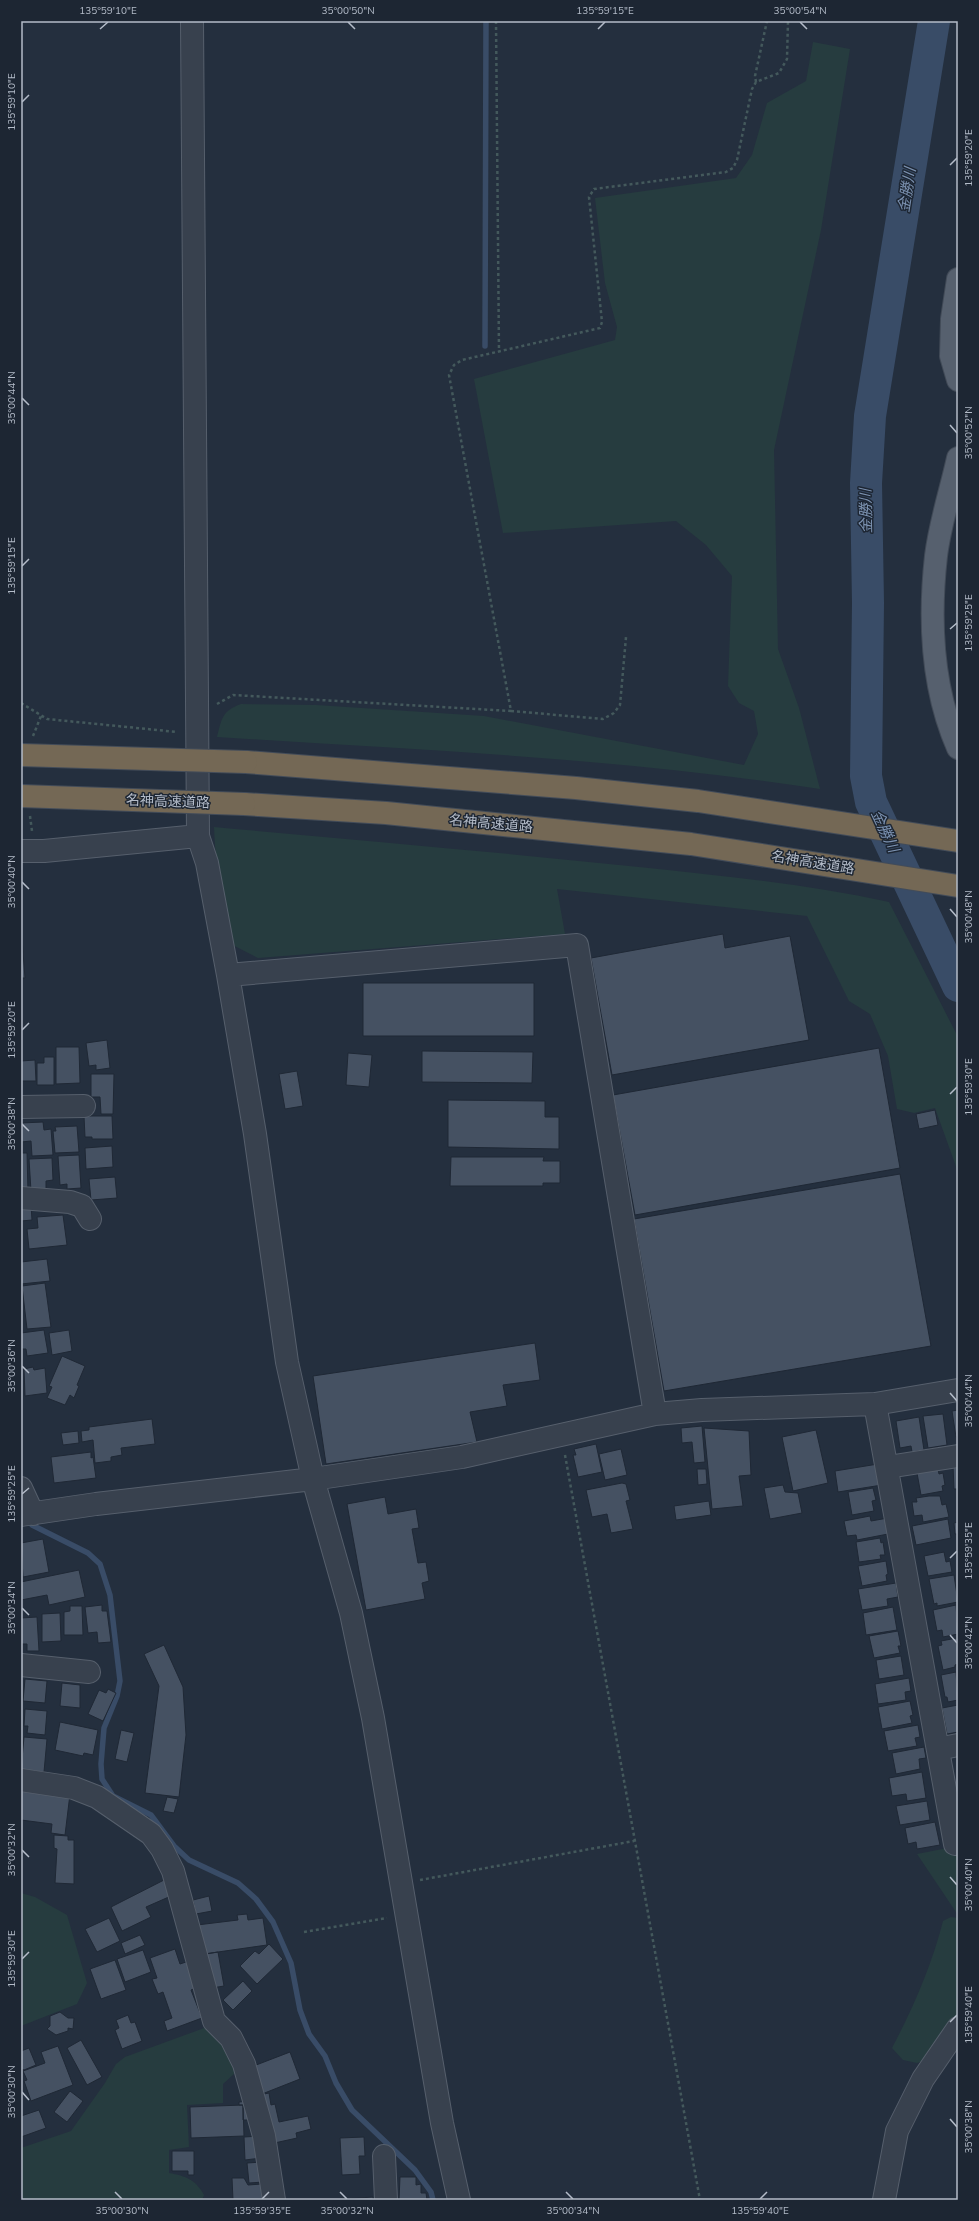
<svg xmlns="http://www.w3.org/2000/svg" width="979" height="2221" font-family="'Nunito Sans','Noto Sans JP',sans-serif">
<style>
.green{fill:#263c3f}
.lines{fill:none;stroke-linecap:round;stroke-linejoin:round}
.stream{stroke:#394c67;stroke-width:5.5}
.river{stroke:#394c67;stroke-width:32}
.building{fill:#455162;stroke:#1f2835}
.minor-casing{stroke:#565f6c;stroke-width:24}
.major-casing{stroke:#414a57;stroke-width:24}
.highway-casing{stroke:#434c59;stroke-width:24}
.path{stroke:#44595c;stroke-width:2.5;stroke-dasharray:3 3;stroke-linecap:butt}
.minor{stroke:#38414e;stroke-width:22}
.major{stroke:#56606e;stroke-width:22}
.highway{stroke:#746855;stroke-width:22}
.highway-bridge-casing{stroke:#434c59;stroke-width:24;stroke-linecap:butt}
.highway-bridge{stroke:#746855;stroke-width:22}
.ticks{fill:none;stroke:#b4bcc9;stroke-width:1.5}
.labels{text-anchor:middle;stroke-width:3;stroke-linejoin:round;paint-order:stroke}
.street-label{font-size:14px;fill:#b4bcc9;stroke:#1d2633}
.water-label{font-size:15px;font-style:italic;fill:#7c92b1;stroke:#1d2633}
.neatline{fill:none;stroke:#b4bcc9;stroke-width:1.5}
.ticks-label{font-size:10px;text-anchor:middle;fill:#b4bcc9}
</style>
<rect width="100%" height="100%" fill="#242f3e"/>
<path class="green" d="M813 42 850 49 821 230 774 450 778 649 799 708 820 789C620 758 418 750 217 737 222 718 222 711 241 704L316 705 484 716 744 765 758 734 754 711 739 703 728 686 732 576 706 545 676 521 503 533 474 379 615 340 617 327 605 283 595 198 736 178 752 155 767 103 806 81Z
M214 827C356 840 497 852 639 867 722 876 807 884 889 902L958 1037V1172L935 1108 914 1113 897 1109 888 1056 870 1014 849 1001 807 916 557 889 565 934 258 958 227 942 215 846Z
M958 1846V1915L917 1854Z
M21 1893 35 1897 67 1915 87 1983 77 2004 21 2026Z
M951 1917 958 1918V2013L942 2041 929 2059 917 2063 903 2060 892 2048C913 2008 932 1965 943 1921Z
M207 2027 228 2051 235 2073 223 2084V2103L187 2105 189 2147 169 2150V2173C186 2176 196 2180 204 2195L202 2200H21V2148L71 2131 105 2083 116 2064 125 2057Z"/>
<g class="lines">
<path class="stream" d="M485 346 486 21
M32 1525 88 1553 100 1564 110 1595 120 1681 117 1696 104 1728 101 1764 102 1779 113 1796 151 1815 174 1846 189 1860 238 1883 256 1899 273 1922 291 1963 300 2010 309 2034 325 2056 336 2083 352 2110 415 2170 431 2192 433 2200"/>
<path class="river" d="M934 21 870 416 866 483 868 603 866 776 871 802 958 986"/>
</g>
<path class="building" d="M21 926 25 978H21Z
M723 934 725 948 790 936 809 1040 612 1075 591 958Z
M363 983H534V1036H363Z
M107 1040 110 1068 96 1070V1065L89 1066 86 1043Z
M56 1047H79L80 1083 56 1084Z
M879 1048 900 1168 635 1215 613 1095Z
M422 1051 533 1052 532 1083 422 1082Z
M348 1053 372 1055 369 1087 346 1085Z
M44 1057H54V1085H37V1063H44Z
M35 1060 36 1081H21V1093V1061Z
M297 1071 303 1106 285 1109 279 1074Z
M91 1074H114L113 1114H101L100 1097H91Z
M448 1100 545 1101V1117H559V1149L448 1147Z
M935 1110 938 1125 919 1129 916 1114Z
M84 1116H112L113 1139H92V1137H85Z
M43 1122 44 1130 51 1129 53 1155 32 1156 31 1141 21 1142V1123Z
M77 1126 79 1152 55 1153 53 1131H56L55 1127Z
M112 1146 113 1167 86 1169 85 1148Z
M21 1153H27L28 1192H21Z
M79 1155 81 1188 67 1189V1184L60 1185 58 1156Z
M451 1157H544L543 1161H560V1183H543V1186H450Z
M52 1158 53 1180 46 1181V1190L31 1191 29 1159Z
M900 1174 931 1346 664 1391 634 1219Z
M115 1177 117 1198 91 1200 89 1179Z
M31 1205 32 1220 21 1221V1206Z
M63 1215 67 1245 29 1249 27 1229 38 1228 37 1217Z
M47 1259 50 1281 21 1284V1262Z
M45 1283 51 1327 27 1329 22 1286Z
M44 1330 48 1353 27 1356 26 1349H21V1333Z
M69 1330 72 1351 52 1355 49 1333Z
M535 1343 540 1380 503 1385 507 1406 470 1412 477 1442 326 1464 313 1376Z
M62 1356 85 1366 77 1385 79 1386 74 1398 70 1395 65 1405 47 1398 52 1387 49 1386Z
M33 1367 34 1370 45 1368 47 1393 25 1396 24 1369Z
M958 1410V1437H956L952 1411Z
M943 1414 947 1445 928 1448 923 1416Z
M919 1417 924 1450 912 1452 911 1446 900 1448 896 1421Z
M152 1419 155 1444 121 1448 122 1455 111 1457V1461L95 1463 93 1440 82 1442 81 1431 89 1430V1427Z
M702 1426 705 1462 694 1463 692 1442 682 1443 681 1428Z
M704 1428 749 1431 751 1475 739 1476 743 1506 712 1509Z
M816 1430 828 1483 793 1491 782 1437Z
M78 1431 79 1443 63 1445 61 1433Z
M596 1444 602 1472 578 1477 573 1455H576L574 1449Z
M621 1449 627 1475 605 1480 599 1454Z
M91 1452V1458L93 1457 96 1478 54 1483 51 1457Z
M878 1464 882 1485 838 1492 835 1471Z
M953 1465H958V1489H954Z
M697 1469H706L707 1484 698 1485Z
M938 1469 939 1474 943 1473 945 1485 942 1486 943 1491 921 1495 917 1473Z
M622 1483 626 1484 630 1500 626 1501 633 1529 611 1533 607 1514 592 1517 586 1490Z
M783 1485 785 1492 798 1493 802 1513 770 1519 764 1488Z
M873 1488 876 1500 872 1501 874 1511 852 1515 848 1492Z
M929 1496H940L942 1505 946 1504 949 1517 923 1522 922 1515 914 1516 912 1502H917L916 1498Z
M385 1497 388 1514 416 1509 419 1528 412 1529 418 1563 426 1562 429 1581 422 1583 425 1599 366 1610 347 1504Z
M709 1501 711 1515 676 1520 674 1506Z
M870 1516 871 1521 888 1518V1534L857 1540 856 1535 847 1536 844 1521Z
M948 1519 951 1538 916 1545 912 1526Z
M958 1522V1534H955L954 1523Z
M880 1538 881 1543 883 1542 885 1555H880L881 1559 859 1562 856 1542Z
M43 1539 49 1572 23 1577 21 1543Z
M944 1552 946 1562 950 1561 952 1572 928 1576 924 1556Z
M886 1561 888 1574 886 1575 887 1581 862 1586 858 1566Z
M79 1570 85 1597 49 1605 47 1595 21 1600V1582Z
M954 1575 958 1602 937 1606V1603L934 1604 929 1579Z
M896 1583 898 1597 887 1599 888 1606 862 1610 858 1589Z
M102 1605V1611H107L111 1642 98 1643 97 1632 88 1633 85 1607Z
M956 1605 958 1634 943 1637 942 1630 937 1631 933 1610Z
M70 1606H82L83 1635H64V1612L70 1611Z
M893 1607 897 1630 866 1635 863 1613Z
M60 1613 61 1641 42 1642V1614Z
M37 1617 39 1651H27V1644H21V1618Z
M898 1631 901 1646H898L900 1653 874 1658 869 1636Z
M957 1638 958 1664 955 1665V1667L943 1670 938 1646 942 1645 941 1641Z
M164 1645 183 1687 186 1735 179 1797 145 1793 159 1686 144 1654Z
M901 1656 904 1675 879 1679 876 1660Z
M956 1672 958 1700 948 1702 947 1697H945L941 1675Z
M909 1678 911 1691 905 1692 906 1700 878 1704 875 1684Z
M25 1679 47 1681 45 1703 23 1701Z
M62 1683 80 1685V1708L60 1706Z
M108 1689 116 1693 103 1721 88 1714 99 1690 106 1693Z
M910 1701 913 1715 910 1716 912 1723 882 1729 878 1707Z
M958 1705V1732L947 1734 942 1708Z
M25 1709 47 1711 45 1735 27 1733 28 1726H24Z
M60 1722 98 1730 93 1755 84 1753 83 1756 55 1750Z
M918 1725 920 1737 915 1738 917 1746 888 1751 884 1731Z
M121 1730 134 1733 127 1762 115 1759Z
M24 1737 47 1739 44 1772 21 1770Z
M924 1747 926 1758 919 1759 920 1769 896 1774 892 1753Z
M922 1772 926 1798 907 1801 906 1794 892 1796 889 1778Z
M21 1791 70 1794 65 1835 51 1833 52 1824 21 1820Z
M167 1797 178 1799 174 1813 163 1811Z
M927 1801 930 1820 900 1825 896 1806Z
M935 1822 940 1845 917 1849 916 1842 908 1844 905 1828Z
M54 1835 68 1836V1840H74V1884L55 1883 57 1849 54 1848Z
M164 1880 171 1896 146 1907 151 1917 122 1931 111 1907Z
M209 1896 212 1911 196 1914 193 1900Z
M247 1914 248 1920 263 1918 267 1945 204 1954 197 1925 238 1920 237 1915Z
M109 1918 120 1941 97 1952 85 1929Z
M140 1935 145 1945 125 1954 121 1943Z
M269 1944 283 1959 257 1984 240 1966 255 1951 259 1954Z
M175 1949 180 1964 192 1960 201 1986 191 1990 202 2018 167 2031 164 2021 172 2018 163 1992 158 1994 152 1979 157 1978 150 1958Z
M143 1950 151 1972 125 1982 117 1959Z
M218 1952 224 1986 212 1988 206 1954Z
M115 1960 126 1990 101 1999 90 1969Z
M243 1981 252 1991 233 2010 223 2000Z
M60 2012 68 2018H74L73 2029 68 2028V2031L56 2035 47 2029 50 2026V2016Z
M128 2015 131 2023 135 2022 142 2041 122 2049 115 2030 119 2028 116 2020Z
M81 2040 102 2077 87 2085 67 2048Z
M58 2046 73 2085 31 2101 24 2081 27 2080 23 2071 45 2063 41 2052Z
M29 2048 36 2065 24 2070 21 2069V2051Z
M290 2052 300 2079 262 2094 251 2067Z
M70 2091 83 2101 67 2122 54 2112Z
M269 2093 271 2105 275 2104 279 2122 308 2116 311 2129 296 2133 297 2138 270 2144 259 2095Z
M250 2101 251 2120H243V2105H239V2102Z
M243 2105 244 2136 191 2138 190 2107Z
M39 2110 46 2128 21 2137V2116Z
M260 2136 261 2158 245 2160 244 2137Z
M364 2137 365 2156H359L360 2174 342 2175 340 2138Z
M172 2151H194V2175H188V2171H172Z
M262 2162 264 2182 249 2183 247 2163Z
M400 2177H416V2185L421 2184V2193H426L427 2200H399Z
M232 2178H244L248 2185 262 2184 263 2200H233Z
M373 2197V2200H345V2199Z"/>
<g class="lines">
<g class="minor-casing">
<path id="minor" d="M192 21 198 836 207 863 228 975 255 1134 287 1362 313 1479 351 1613 373 1718 442 2123 459 2200
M21 851H44L198 836
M228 975 577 945 655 1414
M21 1107 84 1106
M21 1198 70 1202 82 1206 90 1219
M875 1404 955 1844
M888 1467 958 1456
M21 1488 33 1514
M21 1515 96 1504 313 1479 462 1457 655 1414 702 1410 875 1404 958 1390
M21 1665 89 1672
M938 1749 958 1745
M21 1780 74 1788 97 1797 151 1834 162 1849 173 1871 214 2021 231 2038 244 2064 264 2136 274 2200
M384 2156 386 2200
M884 2200 897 2131 923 2079 958 2028"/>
</g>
<g class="major-casing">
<path id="major" d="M958 279 952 319 951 356 958 380
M958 458C951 490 940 523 936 556 929 619 932 689 958 748"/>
</g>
<g class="highway-casing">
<path id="highway" d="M246 762 576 788 698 801 958 841
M244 804 386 813 691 844 958 886"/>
</g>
<path class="path" d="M496 21 499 352
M756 82 755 76 767 21
M21 703 47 719 177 732
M217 704 233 695 511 711 449 375 454 365 462 360 600 328 602 322 589 197 594 189 726 172 733 168 737 160 752 89 756 82 779 73 787 59 788 21
M511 711 603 719 614 713 620 705 626 637
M33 736 41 716
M30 816 32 831
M565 1455 700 2200
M420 1880 634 1841
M304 1932 387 1918"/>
<use href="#minor" class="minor"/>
<use href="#major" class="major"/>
<use href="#highway" class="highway"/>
<g class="highway-bridge-casing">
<path id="highway-bridge" d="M21 755 246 762
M21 796 244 804"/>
</g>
<use href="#highway-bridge" class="highway-bridge"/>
</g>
<path class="ticks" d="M348 22 355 29M800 22 807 29M100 29 108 22M598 29 605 22M22 102 29 95M950 165 957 158M22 398 29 405M950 425 957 433M22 566 29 559M950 629 957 623M22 882 29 889M950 909 957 917M22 1030 29 1023M950 1094 957 1087M22 1124 29 1131M22 1366 29 1373M950 1393 957 1401M22 1494 29 1488M950 1558 957 1551M22 1608 29 1615M950 1635 957 1643M22 1850 29 1857M950 1877 957 1885M22 1959 29 1952M950 2022 957 2015M22 2092 29 2100M950 2119 957 2127M115 2192 122 2199M340 2192 347 2199M566 2192 573 2199M262 2199 269 2192M760 2199 767 2192"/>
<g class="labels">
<g class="street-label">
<text transform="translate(168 801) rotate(2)" y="5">名神高速道路</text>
<text transform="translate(491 823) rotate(5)" y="5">名神高速道路</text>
<text transform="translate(813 862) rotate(9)" y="5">名神高速道路</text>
</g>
<g class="water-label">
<text transform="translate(907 190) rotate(-81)" y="5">金勝川</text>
<text transform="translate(866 511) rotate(-91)" y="5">金勝川</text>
<text transform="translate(885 831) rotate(65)" y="5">金勝川</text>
</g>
</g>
<rect width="979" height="2221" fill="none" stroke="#1d2633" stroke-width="44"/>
<rect x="22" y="22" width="935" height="2177" class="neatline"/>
<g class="ticks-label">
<text x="108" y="14">135°59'10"E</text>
<text x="348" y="14">35°00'50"N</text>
<text x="605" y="14">135°59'15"E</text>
<text x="800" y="14">35°00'54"N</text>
<text transform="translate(11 102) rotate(-90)" y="4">135°59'10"E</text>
<text transform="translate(968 158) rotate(-90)" y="4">135°59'20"E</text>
<text transform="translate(11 398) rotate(-90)" y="4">35°00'44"N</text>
<text transform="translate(968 433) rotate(-90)" y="4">35°00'52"N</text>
<text transform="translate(11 566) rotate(-90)" y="4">135°59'15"E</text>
<text transform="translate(968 623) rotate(-90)" y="4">135°59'25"E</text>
<text transform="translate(11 882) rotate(-90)" y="4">35°00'40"N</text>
<text transform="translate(968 917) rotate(-90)" y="4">35°00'48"N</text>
<text transform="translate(11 1030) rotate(-90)" y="4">135°59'20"E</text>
<text transform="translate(968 1087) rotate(-90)" y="4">135°59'30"E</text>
<text transform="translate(11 1124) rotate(-90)" y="4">35°00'38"N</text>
<text transform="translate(11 1366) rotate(-90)" y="4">35°00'36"N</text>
<text transform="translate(968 1401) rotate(-90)" y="4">35°00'44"N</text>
<text transform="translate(11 1494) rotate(-90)" y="4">135°59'25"E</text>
<text transform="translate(968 1551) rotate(-90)" y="4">135°59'35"E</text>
<text transform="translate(11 1608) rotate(-90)" y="4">35°00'34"N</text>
<text transform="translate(968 1643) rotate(-90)" y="4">35°00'42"N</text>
<text transform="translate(11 1850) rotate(-90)" y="4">35°00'32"N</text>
<text transform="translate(968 1885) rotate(-90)" y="4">35°00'40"N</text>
<text transform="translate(11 1959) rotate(-90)" y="4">135°59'30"E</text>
<text transform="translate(968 2015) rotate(-90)" y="4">135°59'40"E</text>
<text transform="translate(11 2092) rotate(-90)" y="4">35°00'30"N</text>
<text transform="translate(968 2127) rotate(-90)" y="4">35°00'38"N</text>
<text x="122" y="2214">35°00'30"N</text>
<text x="262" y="2214">135°59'35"E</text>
<text x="347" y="2214">35°00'32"N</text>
<text x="573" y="2214">35°00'34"N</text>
<text x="760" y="2214">135°59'40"E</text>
</g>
</svg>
